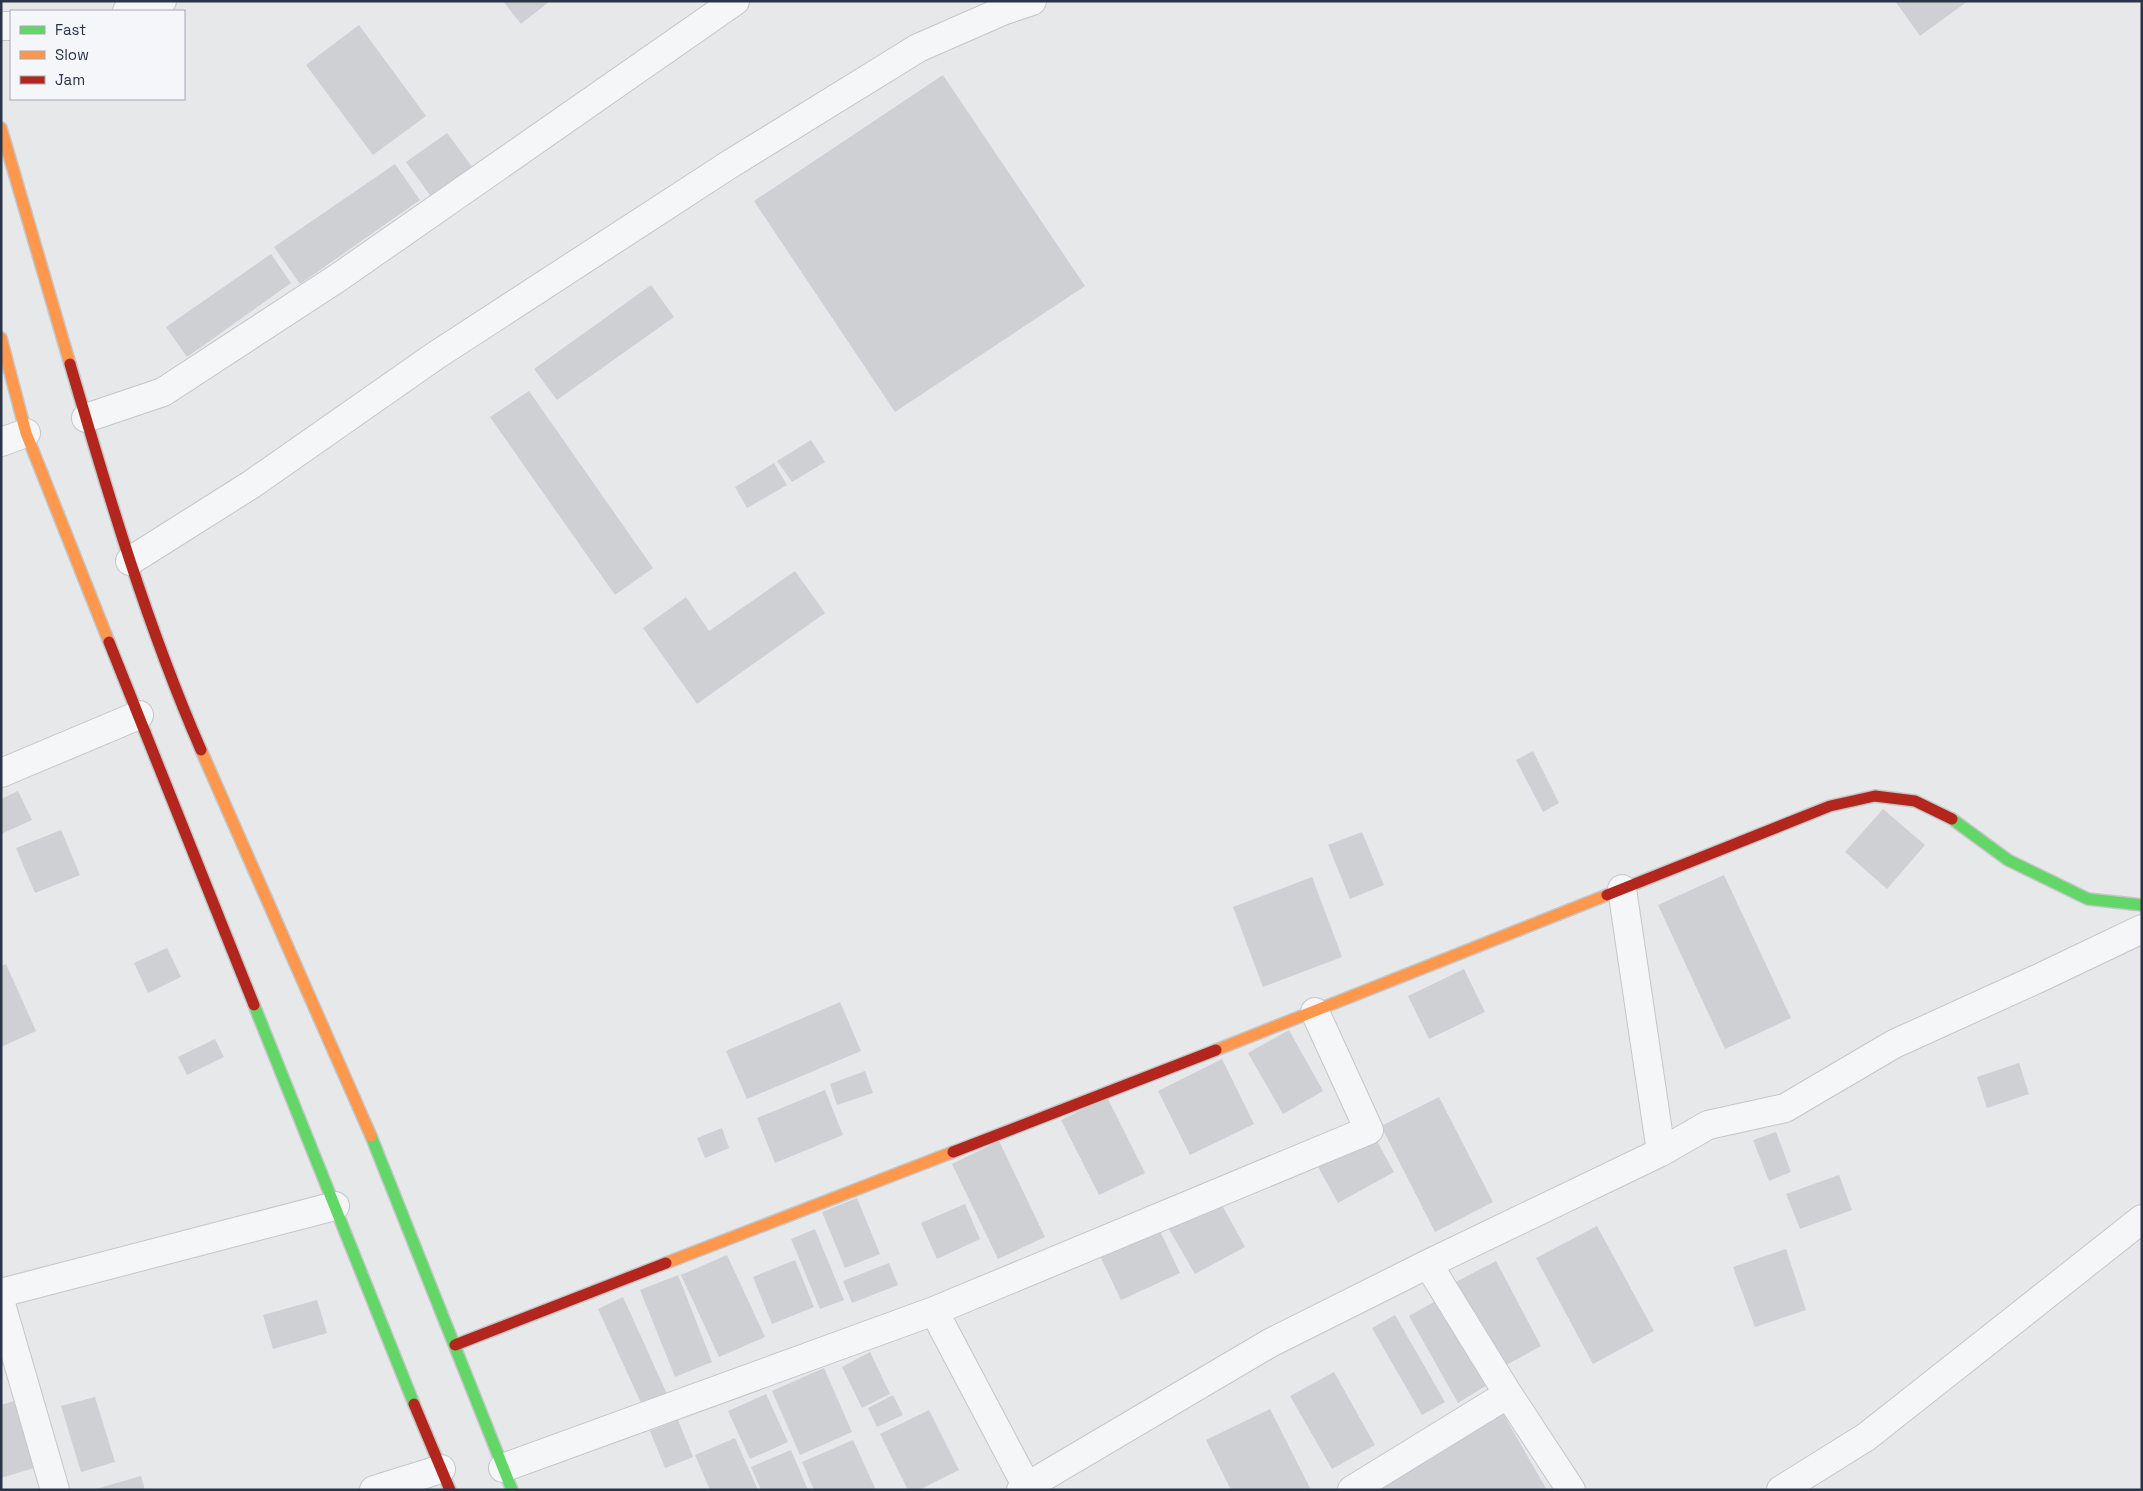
<svg xmlns="http://www.w3.org/2000/svg" width="2143" height="1491" font-family="'Space Grotesk',sans-serif">
<style>
.building{fill:#ced0d3}
.lines{fill:none;stroke-linecap:round;stroke-linejoin:round}
.street-casing{stroke:#c4c6c8;stroke-width:30}
.fast-casing{stroke:#c4c6c8;stroke-width:14}
.slow-casing{stroke:#c4c6c8;stroke-width:14}
.jam-casing{stroke:#c4c6c8;stroke-width:14}
.street{stroke:#f5f6f7;stroke-width:28}
.fast{stroke:#63d668;stroke-width:11}
.slow{stroke:#ff974d;stroke-width:11}
.jam{stroke:#b3261e;stroke-width:11}
</style>
<rect width="100%" height="100%" fill="#e6e8ea"/>
<path class="building" d="M503 1H550L521 24Z
M1895 1H1968L1920 36Z
M359 25 426 116 373 155 306 65Z
M943 75 1085 286 895 412 754 201Z
M447 133 473 168 432 198 406 162Z
M395 164 420 200 300 284 274 247Z
M271 254 291 283 187 357 166 327Z
M651 285 674 317 557 400 534 369Z
M529 391 653 568 615 595 490 417Z
M811 440 825 462 792 482 777 461Z
M774 463 787 485 747 508 735 487Z
M795 571 825 613 697 704 643 628 686 597 709 631Z
M1533 751 1559 803 1543 812 1516 760Z
M18 791 32 820 1 834V799Z
M1883 809 1925 845 1887 889 1845 852Z
M61 830 80 875 35 893 16 848Z
M1362 832 1384 885 1350 899 1328 845Z
M1724 875 1791 1018 1725 1049 1658 905Z
M1312 877 1342 957 1263 987 1233 907Z
M167 948 181 977 148 993 134 963Z
M6 964 36 1031 1 1047V966Z
M1464 969 1485 1012 1429 1039 1408 996Z
M840 1002 861 1051 747 1099 726 1051Z
M1289 1030 1323 1091 1283 1114 1248 1053Z
M215 1039 224 1057 187 1075 178 1057Z
M1222 1059 1254 1124 1190 1155 1158 1091Z
M2019 1063 2029 1094 1987 1108 1977 1077Z
M865 1071 873 1093 837 1105 830 1084Z
M825 1090 843 1135 775 1163 757 1118Z
M1107 1097 1145 1173 1099 1195 1061 1120Z
M1439 1097 1493 1202 1435 1232 1381 1126Z
M722 1128 729 1148 705 1158 697 1138Z
M1776 1132 1791 1172 1769 1181 1753 1140Z
M1373 1134 1394 1172 1338 1203 1317 1165Z
M999 1141 1045 1237 998 1259 952 1164Z
M1839 1175 1852 1210 1800 1229 1786 1194Z
M1217 1196 1245 1247 1195 1274 1166 1224Z
M857 1198 880 1254 845 1268 822 1212Z
M965 1204 980 1239 937 1259 921 1223Z
M1597 1226 1654 1331 1593 1364 1536 1258Z
M815 1229 844 1300 820 1309 791 1239Z
M1159 1229 1180 1273 1121 1300 1100 1256Z
M1786 1249 1806 1310 1755 1327 1733 1267Z
M727 1255 765 1337 719 1357 681 1275Z
M795 1260 814 1307 772 1324 753 1277Z
M1496 1261 1541 1346 1499 1369 1454 1283Z
M889 1263 898 1285 852 1303 843 1281Z
M678 1275 712 1362 675 1377 640 1290Z
M623 1297 667 1394 642 1405 598 1309Z
M1439 1299 1487 1385 1458 1403 1409 1316Z
M317 1300 327 1333 273 1349 263 1315Z
M1395 1315 1445 1402 1422 1415 1372 1328Z
M870 1352 890 1394 862 1408 842 1367Z
M824 1368 852 1432 800 1455 772 1391Z
M1334 1372 1375 1445 1332 1469 1290 1396Z
M766 1394 788 1442 750 1459 728 1411Z
M893 1395 903 1415 877 1427 868 1408Z
M95 1397 115 1462 81 1472 61 1406Z
M14 1401 34 1468 1 1478V1405Z
M1270 1409 1311 1490H1231L1206 1440Z
M929 1410 959 1470 919 1490H908L880 1434Z
M1502 1412 1547 1490H1365Z
M678 1420 693 1457 665 1468 650 1431Z
M735 1438 758 1490H710L695 1455Z
M853 1440 876 1490H814L802 1462Z
M791 1450 808 1490H761L751 1467Z
M141 1476 145 1490H96V1489Z"/>
<g class="lines">
<g class="street-casing">
<path id="street" d="M127 11 162 1
M1 26H11
M86 418 163 392 339 277 735 1
M1 442 26 433
M130 561 252 484 435 356 727 166 918 48 1005 10 1032 1
M1 773 139 715
M1661 1152 1708 1125 1785 1108 1894 1044 2037 979 2142 929
M1428 1264 1508 1394 1571 1490
M1 1293 335 1206
M1 1304 55 1490
M934 1311 1027 1487
M503 1468 934 1311 1369 1130 1315 1012
M374 1490 441 1469
M1021 1490 1270 1343 1428 1264 1661 1152 1622 889
M1352 1490 1508 1394
M1781 1490 1866 1437 2142 1219"/>
</g>
<g class="fast-casing">
<path id="fast" d="M1952 819 2008 860 2088 899 2142 905
M254 1005 414 1404
M371 1136 512 1490"/>
</g>
<g class="slow-casing">
<path id="slow" d="M1 128 70 364
M1 338 26 433 109 642
M201 750 371 1136
M1216 1050 1607 895
M666 1263 953 1152"/>
</g>
<g class="jam-casing">
<path id="jam" d="M70 364C108 494 147 626 201 750
M109 642 254 1005
M1607 895 1830 806 1875 796 1915 801 1952 819
M953 1152 1216 1050
M455 1345 666 1263
M414 1404 450 1490"/>
</g>
<use href="#street" class="street"/>
<use href="#fast" class="fast"/>
<use href="#slow" class="slow"/>
<use href="#jam" class="jam"/>
</g>
<rect width="2143" height="1491" fill="none" stroke="#2b3445" stroke-width="5"/>
<rect x="10" y="10" width="175" height="90" fill="#f4f6f9" stroke="#a4a8b1"/>
<rect x="20" y="26" width="25" height="8" fill="#63d668" stroke="#a4a8b1"/>
<text x="55" y="35" font-size="15" fill="#2b3445">Fast</text>
<rect x="20" y="51" width="25" height="8" fill="#ff974d" stroke="#a4a8b1"/>
<text x="55" y="60" font-size="15" fill="#2b3445">Slow</text>
<rect x="20" y="76" width="25" height="8" fill="#b3261e" stroke="#a4a8b1"/>
<text x="55" y="85" font-size="15" fill="#2b3445">Jam</text>
</svg>
